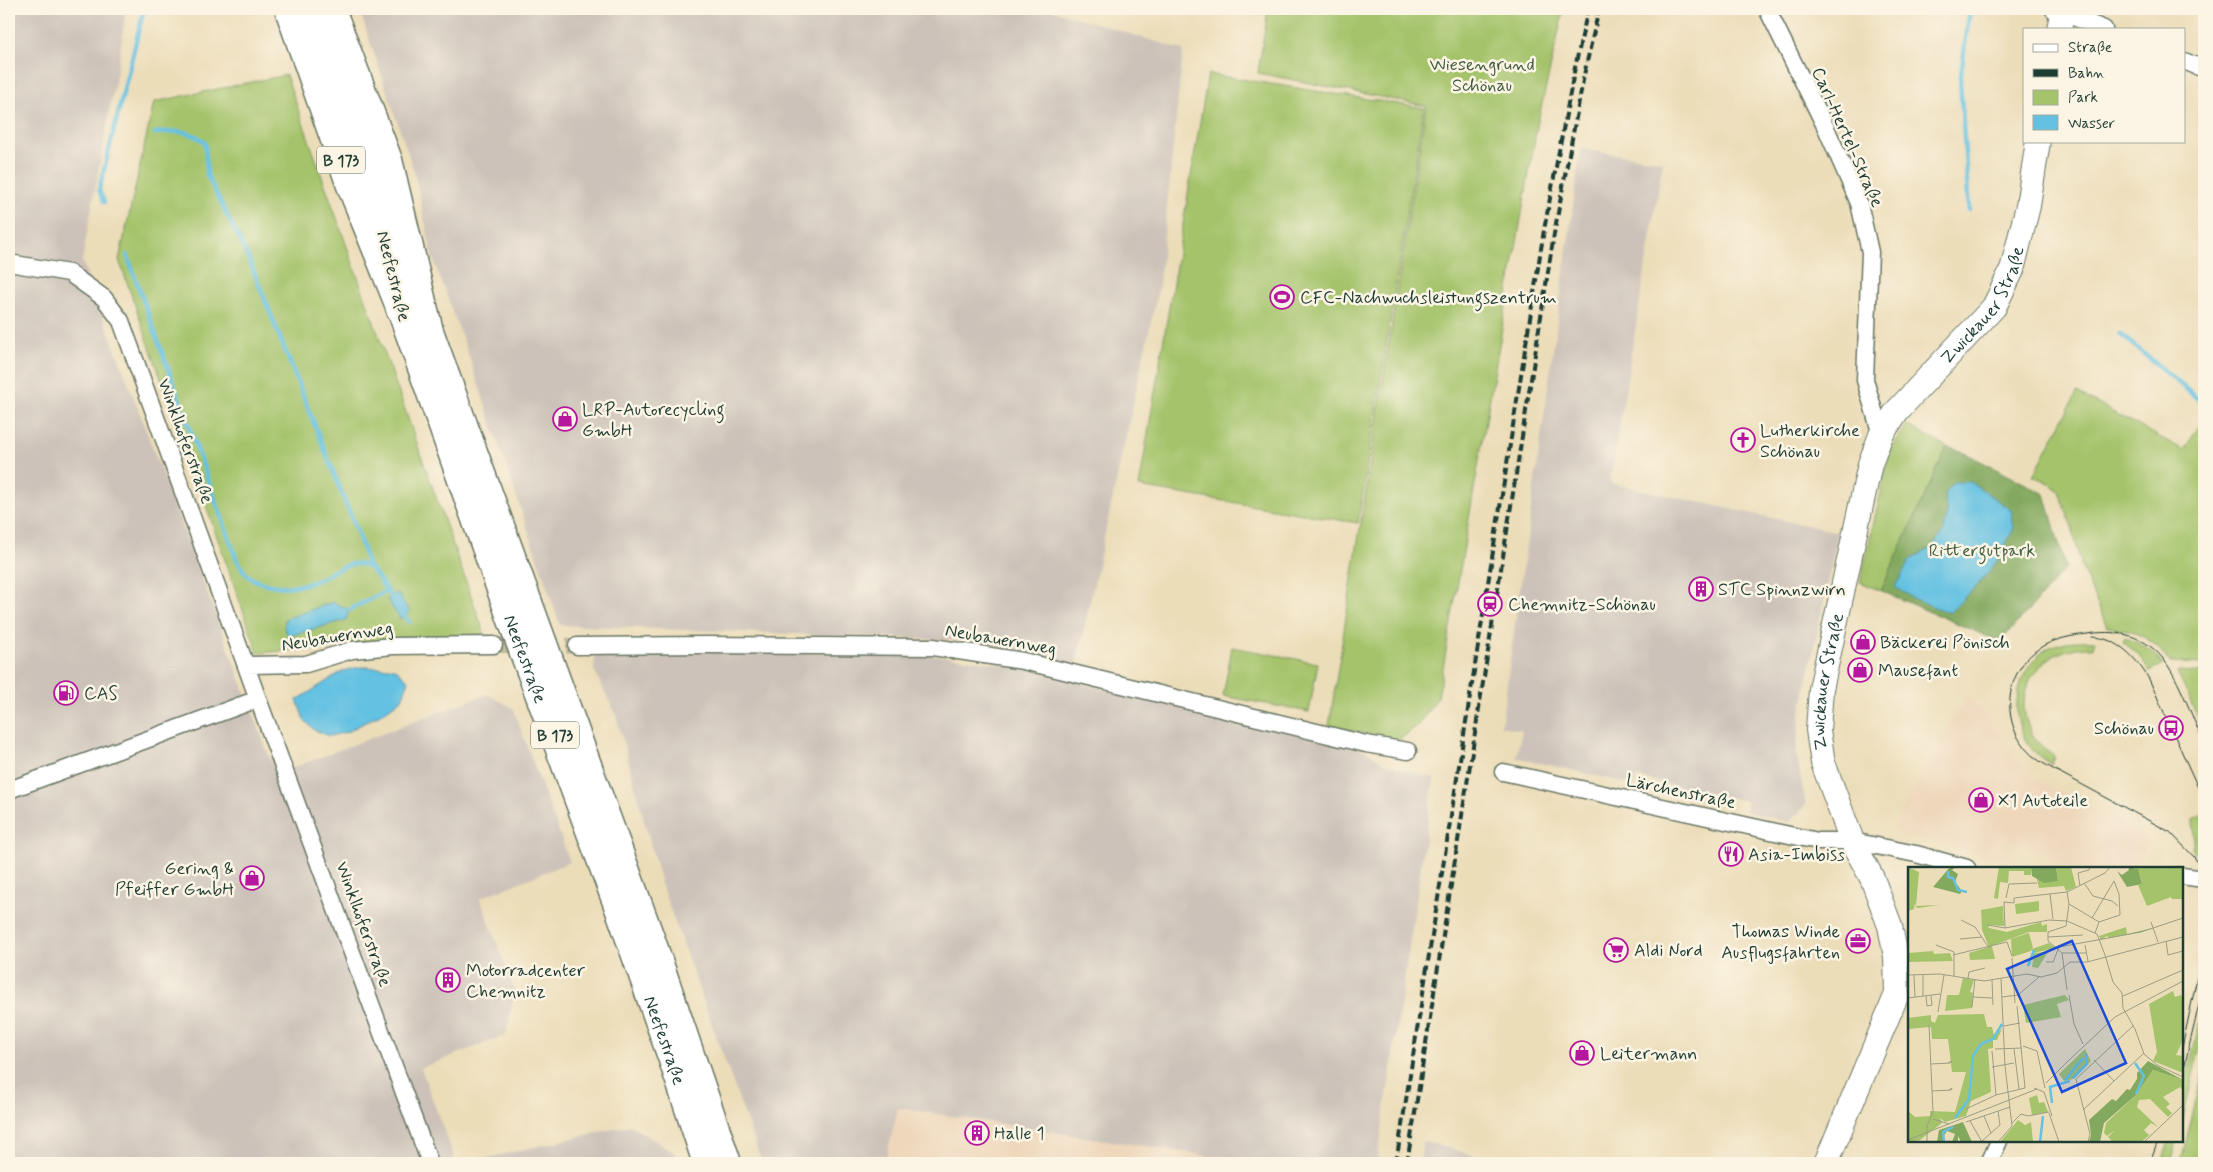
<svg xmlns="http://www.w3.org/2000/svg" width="2213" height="1172" font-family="Mynerve,sans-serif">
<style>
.built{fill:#eed7bb}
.industrial{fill:#ccc2b9}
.green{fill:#a4c36b;stroke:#628050}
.forest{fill:#83a95f;stroke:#51734a}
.water{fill:#64c1e2;stroke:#427f8b}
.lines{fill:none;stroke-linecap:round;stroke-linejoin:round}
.stream{stroke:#64c1e2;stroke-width:4.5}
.street-tunnel{stroke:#c3bd9e;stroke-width:16;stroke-dasharray:16 8;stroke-linecap:butt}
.street-casing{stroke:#677563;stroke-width:19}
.secondary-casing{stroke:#677563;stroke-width:26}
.primary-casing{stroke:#677563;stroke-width:29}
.highway-casing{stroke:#677563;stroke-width:30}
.street{stroke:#fff;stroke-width:16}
.secondary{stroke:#fff;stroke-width:24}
.primary{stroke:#fff;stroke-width:26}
.highway{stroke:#fff;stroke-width:28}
.tram{stroke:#1f3d34;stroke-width:1}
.rail{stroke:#1f3d34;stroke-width:4;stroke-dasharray:8 4;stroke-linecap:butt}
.labels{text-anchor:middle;stroke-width:5;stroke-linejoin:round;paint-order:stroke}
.shield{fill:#fcf5e5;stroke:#617469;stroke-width:1}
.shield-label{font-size:16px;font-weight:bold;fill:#1f3d34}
.park-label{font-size:18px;fill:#405e42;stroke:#fcf5e5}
.street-label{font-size:18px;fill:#1f3d34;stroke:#fcf5e5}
.poi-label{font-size:18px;fill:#1f3d34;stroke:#fcf5e5;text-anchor:start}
.inset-river{fill:none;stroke:#64c1e2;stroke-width:2.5}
.inset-road{fill:none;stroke:#9a9d84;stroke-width:1}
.view{fill:#1d4ed8;fill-opacity:0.15;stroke:#1d4ed8;stroke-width:2.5}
.inset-edge{fill:none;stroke:#1f3d34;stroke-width:2.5}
</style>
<rect width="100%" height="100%" fill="#fcf5e5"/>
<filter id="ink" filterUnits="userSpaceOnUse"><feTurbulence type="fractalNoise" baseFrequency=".02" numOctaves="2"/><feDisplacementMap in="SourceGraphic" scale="10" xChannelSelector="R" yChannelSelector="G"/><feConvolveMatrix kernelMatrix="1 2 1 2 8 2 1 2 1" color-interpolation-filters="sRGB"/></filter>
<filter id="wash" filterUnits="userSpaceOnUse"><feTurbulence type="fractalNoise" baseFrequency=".0096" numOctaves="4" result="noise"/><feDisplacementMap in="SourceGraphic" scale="20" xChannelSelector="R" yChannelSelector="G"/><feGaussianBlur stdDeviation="1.12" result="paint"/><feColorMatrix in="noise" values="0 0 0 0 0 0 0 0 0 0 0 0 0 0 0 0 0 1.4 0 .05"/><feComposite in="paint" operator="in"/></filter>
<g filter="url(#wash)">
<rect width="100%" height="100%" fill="#ecddb9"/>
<path class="built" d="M1966 696 1986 716 2029 775 2150 838 2135 868H2072L2028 846 2013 842 2002 864 1934 841 1891 833 1911 794Z
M898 1108 1242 1161 1255 1163H885Z"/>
<path class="industrial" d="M9 9H126L119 59 82 261 276 774 487 694 513 708 570 862 480 898 515 990 506 1035 421 1068 456 1163H9Z
M359 9H1049L1183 50 1159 285 1076 666 976 641 560 625 465 345 433 259 414 171Z
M1581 149 1663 161 1610 483 1838 532 1800 717 1796 753 1806 805 1790 822 1747 812 1746 801 1636 777 1634 785 1516 757 1522 731 1501 726Z
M595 651 928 654 1032 668 1097 687 1365 750 1386 764 1434 778 1377 1163H1255L898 1108 885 1163H762L661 884 616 715 594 670Z
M630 1125 675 1153 678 1163H466Z
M1423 1141 1501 1163H1420Z"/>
<path class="green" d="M1268 9H1564L1538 121 1438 697 1418 725 1398 741 1329 726 1426 106 1258 73Z
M1208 74 1424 108 1358 523 1139 487Z
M286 75 485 635 258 653 119 260 154 102Z
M2077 393 2184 450 2204 418V664L2170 663C2152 637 2137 631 2107 627L2082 568 2072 527 2059 491 2046 481 2033 476Z
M1907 425 1947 447 1881 591 1860 582 1891 448Z
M2125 638C2141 643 2153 651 2163 665L2149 671 2138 654 2123 642Z
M2095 641 2093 647C2025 645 1998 719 2055 757L2051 764C2017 746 2009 708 2024 675 2030 664 2038 653 2050 647 2063 641 2080 640 2095 641Z
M1232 647 1318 663 1309 712 1223 696Z
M2179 671 2204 673V731L2177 672Z
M2204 813V866L2192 849 2194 837 2193 820Z
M2204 1005V1028L2182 1123V1095Z
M2204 1069V1163H2180L2183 1153Z
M2169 1141H2177L2171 1163H2162Z"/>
<path class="forest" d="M1947 447 1961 451 2045 494 2066 568 2000 642 1881 591Z"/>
<path class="water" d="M1954 482H1971L2011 510 2014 528 1997 561 1981 581 1949 613 1915 599 1895 587 1910 560 1931 548 1944 531 1947 513 1944 494Z
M397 593 410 612 400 619 387 599Z
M333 602 349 610 346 620 289 636 284 628 285 619Z
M360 667 395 668 409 681 402 699 384 712 347 732 330 736 314 730 304 720 297 700 343 671Z"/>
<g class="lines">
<path class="stream" d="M155 133C175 131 190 129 205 143L207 175 248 257 358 534 369 568
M104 202 99 190 144 9
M1969 210 1960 81 1970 9
M127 255 236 557C239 563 243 572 248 576 266 589 296 589 315 581 331 575 351 556 369 567 376 572 388 594 394 601
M2120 334 2204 404
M349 610 386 591
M402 612 409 622"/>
</g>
</g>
<g filter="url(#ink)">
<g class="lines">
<path class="street-tunnel" d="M494 645 577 646"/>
<g class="street-casing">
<path id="street" d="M1767 9 1826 128 1859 203 1870 252 1865 380 1881 435
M2053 9 2104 29
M2184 61 2204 69
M9 263 69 273 104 298 121 321 258 699 430 1163
M577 646 707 645 933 647 1023 661 1366 744 1408 751
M246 665 306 664 352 650 393 646 494 645
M1503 772 1794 836 1818 841H1852L1916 854 1967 868
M9 790 258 699
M2182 876 2204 879
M1989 1163 1999 1141"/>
</g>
<g class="secondary-casing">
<g id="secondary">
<path d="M2059 29 2063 9"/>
<path id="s1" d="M1826 1163 1897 994 1896 957 1890 926 1872 878 1852 841 1823 763 1818 730 1821 689 1870 464 1881 435 1897 411 1994 307 2012 270 2028 206 2038 141"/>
</g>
</g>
<g class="primary-casing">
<g id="primary">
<path id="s2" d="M288 9 349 183 400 309 512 623 621 916 672 1060 706 1163"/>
<path d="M332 9 389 160 430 331 653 943 728 1163"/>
</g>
</g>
<g class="highway-casing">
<path id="highway" d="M308 9 372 178 418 285
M383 236 400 309"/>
</g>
<use href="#street" class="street"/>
<use href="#secondary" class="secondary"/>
<use href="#primary" class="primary"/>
<use href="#highway" class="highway"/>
<path class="tram" d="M2092 637C2119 638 2136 658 2149 679L2204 801
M2204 743C2192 718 2177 671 2157 652 2137 633 2114 630 2087 634 2072 636 2057 638 2043 646 2007 667 1999 715 2025 748 2033 758 2044 764 2055 770L2170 832 2195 858 2204 875
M2182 1048 2204 945
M2182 1077 2204 983
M2150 1163 2158 1141"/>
<path class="rail" d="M1396 1163 1544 230 1574 72 1588 9
M1407 1163 1554 234 1584 75 1599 9"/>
</g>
</g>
<defs>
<g id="stadium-ring" transform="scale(1.25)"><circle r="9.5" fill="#fcf5e5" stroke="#b5179e" stroke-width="1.5"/><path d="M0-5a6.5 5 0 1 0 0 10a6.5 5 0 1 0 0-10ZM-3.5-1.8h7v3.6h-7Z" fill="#b5179e"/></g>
<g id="shop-ring" transform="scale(1.25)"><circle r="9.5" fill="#fcf5e5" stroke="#b5179e" stroke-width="1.5"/><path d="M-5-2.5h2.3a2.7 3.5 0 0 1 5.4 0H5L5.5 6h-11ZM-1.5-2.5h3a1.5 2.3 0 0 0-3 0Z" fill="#b5179e"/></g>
<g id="church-ring" transform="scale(1.25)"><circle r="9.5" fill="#fcf5e5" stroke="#b5179e" stroke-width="1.5"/><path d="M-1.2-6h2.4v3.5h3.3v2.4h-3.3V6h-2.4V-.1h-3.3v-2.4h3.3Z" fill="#b5179e"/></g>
<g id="building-ring" transform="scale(1.25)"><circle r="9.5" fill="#fcf5e5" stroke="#b5179e" stroke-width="1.5"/><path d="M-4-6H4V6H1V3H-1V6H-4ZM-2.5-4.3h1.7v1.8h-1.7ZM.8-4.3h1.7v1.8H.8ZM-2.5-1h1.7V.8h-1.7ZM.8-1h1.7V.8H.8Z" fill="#b5179e"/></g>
<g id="station-ring" transform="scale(1.25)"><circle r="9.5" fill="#fcf5e5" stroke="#b5179e" stroke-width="1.5"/><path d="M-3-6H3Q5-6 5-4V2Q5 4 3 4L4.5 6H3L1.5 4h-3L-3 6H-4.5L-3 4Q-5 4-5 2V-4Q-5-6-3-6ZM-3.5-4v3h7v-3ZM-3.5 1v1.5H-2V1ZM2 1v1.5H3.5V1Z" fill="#b5179e"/></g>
<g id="fuel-ring" transform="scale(1.25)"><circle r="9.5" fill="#fcf5e5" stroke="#b5179e" stroke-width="1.5"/><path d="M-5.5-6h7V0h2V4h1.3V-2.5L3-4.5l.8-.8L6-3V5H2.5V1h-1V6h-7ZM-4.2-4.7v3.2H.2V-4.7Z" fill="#b5179e"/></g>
<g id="bus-ring" transform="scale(1.25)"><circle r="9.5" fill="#fcf5e5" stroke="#b5179e" stroke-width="1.5"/><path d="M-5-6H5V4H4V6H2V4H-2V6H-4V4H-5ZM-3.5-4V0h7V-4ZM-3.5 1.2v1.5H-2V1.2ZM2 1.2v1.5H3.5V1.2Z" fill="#b5179e"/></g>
<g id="restaurant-ring" transform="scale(1.25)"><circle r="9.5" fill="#fcf5e5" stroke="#b5179e" stroke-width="1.5"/><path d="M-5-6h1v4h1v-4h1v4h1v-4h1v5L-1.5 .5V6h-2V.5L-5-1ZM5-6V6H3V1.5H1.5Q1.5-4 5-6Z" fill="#b5179e"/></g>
<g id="office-ring" transform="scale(1.25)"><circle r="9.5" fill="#fcf5e5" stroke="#b5179e" stroke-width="1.5"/><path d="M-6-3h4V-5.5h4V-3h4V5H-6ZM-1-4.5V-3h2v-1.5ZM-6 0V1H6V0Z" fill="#b5179e"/></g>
<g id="supermarket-ring" transform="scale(1.25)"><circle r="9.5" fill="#fcf5e5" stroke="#b5179e" stroke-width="1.5"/><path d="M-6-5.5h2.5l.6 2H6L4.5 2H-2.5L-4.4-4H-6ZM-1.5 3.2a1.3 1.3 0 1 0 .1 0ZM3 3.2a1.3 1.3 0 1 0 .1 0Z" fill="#b5179e"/></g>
</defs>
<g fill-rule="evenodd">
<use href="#stadium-ring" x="1282" y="297"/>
<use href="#shop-ring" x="565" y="419"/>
<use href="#church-ring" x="1743" y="440"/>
<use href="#building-ring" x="1701" y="589"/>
<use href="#station-ring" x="1490" y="604"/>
<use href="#shop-ring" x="1863" y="642"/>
<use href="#shop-ring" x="1860" y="670"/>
<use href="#fuel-ring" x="66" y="693"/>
<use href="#bus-ring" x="2171" y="728"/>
<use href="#shop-ring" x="1981" y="800"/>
<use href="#restaurant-ring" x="1731" y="854"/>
<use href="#shop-ring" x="252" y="878"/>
<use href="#office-ring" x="1858" y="941"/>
<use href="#supermarket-ring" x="1616" y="950"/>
<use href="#building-ring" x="448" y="980"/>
<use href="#shop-ring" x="1582" y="1053"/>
<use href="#building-ring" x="977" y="1133"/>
</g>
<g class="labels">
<g class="shield">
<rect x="317" y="146.5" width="48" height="27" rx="4"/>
<rect x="531" y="721.5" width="48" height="27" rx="4"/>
</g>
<g class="shield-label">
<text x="341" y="166">B 173</text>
<text x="555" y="741">B 173</text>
</g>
<g class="park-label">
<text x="1482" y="70">Wiesengrund<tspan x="1482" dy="21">Schönau</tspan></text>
<text x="1982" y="556">Rittergutpark</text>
</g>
<g class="street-label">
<text transform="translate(1848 137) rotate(66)" y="6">Carl-Hertel-Straße</text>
<text transform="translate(394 276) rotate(76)" y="6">Neefestraße</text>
<text dy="6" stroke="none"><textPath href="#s1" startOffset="931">Zwickauer Straße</textPath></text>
<text transform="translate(186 441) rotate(70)" y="6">Winklhoferstraße</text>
<text transform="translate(337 636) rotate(-9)" y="6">Neubauernweg</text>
<text transform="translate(1001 639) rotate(10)" y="6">Neubauernweg</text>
<text dy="6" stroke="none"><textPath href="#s2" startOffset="692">Neefestraße</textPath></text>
<text dy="6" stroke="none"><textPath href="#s1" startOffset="511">Zwickauer Straße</textPath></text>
<text transform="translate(1681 791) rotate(12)" y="6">Lärchenstraße</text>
<text transform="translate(364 924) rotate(70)" y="6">Winklhoferstraße</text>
<text dy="6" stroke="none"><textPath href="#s2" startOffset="1098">Neefestraße</textPath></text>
</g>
<g class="poi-label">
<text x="1300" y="303">CFC-Nachwuchsleistungszentrum</text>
<text x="582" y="415">LRP-Autorecycling<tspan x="582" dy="21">GmbH</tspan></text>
<text x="1760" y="436">Lutherkirche<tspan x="1760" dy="21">Schönau</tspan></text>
<text x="1718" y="595">STC Spinnzwirn</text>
<text x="1508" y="610">Chemnitz-Schönau</text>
<text x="1880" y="648">Bäckerei Pönisch</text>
<text x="1878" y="676">Mausefant</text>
<text x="84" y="699">CAS</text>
<text x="2154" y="734" text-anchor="end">Schönau</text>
<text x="1998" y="806">X1 Autoteile</text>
<text x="1748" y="860">Asia-Imbiss</text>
<text x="234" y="874" text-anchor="end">Gering &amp;<tspan x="234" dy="21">Pfeiffer GmbH</tspan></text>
<text x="1840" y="937" text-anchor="end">Thomas Winde<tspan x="1840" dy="21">Ausflugsfahrten</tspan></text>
<text x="1634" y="956">Aldi Nord</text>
<text x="466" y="976">Motorradcenter<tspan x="466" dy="21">Chemnitz</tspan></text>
<text x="1600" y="1059">Leitermann</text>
<text x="994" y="1139">Halle 1</text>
</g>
</g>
<g transform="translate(1908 867)">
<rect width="275" height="275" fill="#ecddb9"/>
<path d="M0 0 11 5 8 39 31 38 10 41 8 40 7 36 6 42 0 44ZM91 0H123V8H116V4H101L100 16 92 15 90 32 86 31ZM148 0H163L168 20 158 24 156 19 131 21 129 12 150 14ZM227 0H275V32H264L263 30 239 39 230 18 234 17 232 9ZM131 34V44L108 47 107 37ZM95 39 96 59 80 58 81 61 99 65 133 55 134 59 139 57V65H121L81 80 74 63 73 43ZM218 60 219 67 244 61 234 65 201 71 199 69 193 73 191 69ZM121 66 125 81 121 83 141 76 147 81 125 86 140 85 130 101 124 100 125 93H121L126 83 104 90 103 72ZM84 79 87 92 62 93 61 86ZM25 84 26 87 42 86 45 94 0 95V86ZM55 111 66 113 62 125 65 126 64 141 37 144 39 128H51ZM265 124 267 130 273 128 275 134V173L268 188 275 189V206L245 194 249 185 241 137ZM157 128 161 133 149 137 153 150 118 156 115 138ZM76 147 79 160H84L86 168 94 162 89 173H85V181L80 182 83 225 63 234 58 249 37 255 32 251 34 256 12 273 0 275V244L7 250 22 249V244L47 245 58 205H44L40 172H24L23 160 0 162V151L23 148V154L27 156 30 148ZM177 182 183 194 165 212 156 214 151 207ZM245 203 275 213V223L272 220 255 230 262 237 258 240 264 246 260 250 242 232 231 233 229 240 250 260 243 256 236 263 241 268 244 266 233 275H205L200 270 207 263 199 269 196 266 198 256 228 228ZM129 228 131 236 136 235 140 245 124 248 121 231ZM110 253 117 258 123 255 125 275H92Z" fill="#a4c36b"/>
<path d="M42 0H48L44 3 50 7 47 15 54 24 52 27 25 20ZM123 0H148L150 14 136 16 124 9ZM220 0 230 2 234 17 219 20 209 4 214 8 221 3ZM240 194 275 213 245 203 228 228 196 256 192 275H181L183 268 181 253 204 232 208 234 219 222 222 223 229 212V206ZM55 255 64 275H53L50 269V275H44L47 267 39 264 35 270 37 275H29L31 263Z" fill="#83a95f"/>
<path class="inset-river" d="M40 4V10L45 11 50 23 59 25M120 99 126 83M227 196 236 209 228 227M165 211 179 197 178 187M157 213 175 191M144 236 142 220 162 214M47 251 61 232 65 189 73 177 85 172 94 157M36 275 35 265 45 260M132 275 135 249"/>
<path class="inset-road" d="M176 16 185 29 204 34 210 39M172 19 170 6 181 3 182 0M142 27 145 52M98 31 101 17 129 16M161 37 191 55M184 51 206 14 211 27 212 48 191 55 187 66M53 53 67 60 81 81M243 55 250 75M79 58 97 61 141 53 159 54 189 67 197 88M97 61 96 35 106 36V31L159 25 197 6 202 0M140 70 175 68M52 72 74 70M258 74 260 88 275 84M28 78 46 85V109M177 78 180 94M154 86 140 74V65L158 59 161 37 159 25M154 86 159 123M154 86H178M45 88 99 75 104 89M197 88 205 115 214 126 215 141 227 162 236 187 249 198 275 210M104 91 107 136M138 95H145L151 80 233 65 275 51M0 108 32 107 76 114 119 107 133 110 149 106 162 95H179L275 70M6 108 7 130M15 108V129M60 111 61 105 77 101M84 113 85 138M161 128 166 157 175 177M18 129 19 139 24 138 23 129M215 129 275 103M65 130 84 131M94 130 110 128 131 110M0 131 32 127M64 140 67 112M30 145 36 108M96 159 112 156M115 179 129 184 137 221M87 182 114 181M106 182 111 222M84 184 88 228M186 193 206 214M158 196 207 150 275 114M23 197 42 196 44 194 40 196M84 200 106 196M138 216 159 195M126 221 136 225 144 249M24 224 43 223 44 221 41 223M58 242 88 228 117 221 109 139M175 243 236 186M141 246 151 275M76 249 83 266M25 252 41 257M62 254 74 275M58 255 102 240M104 256 113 247 120 249 141 245M0 273 129 222M19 274V259L25 245 21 158M73 275 92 258 90 244M90 275 104 259 97 199 93 112M180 275 182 267 168 212 225 159M236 275 275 238"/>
<path class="view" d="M164 74 218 196 154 225 99 102Z"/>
<rect width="275" height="275" class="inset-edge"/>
</g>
<rect width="2213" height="1172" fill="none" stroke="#fcf5e5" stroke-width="30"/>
<rect x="2023" y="28" width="162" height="115" fill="#fcf5e5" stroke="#a4ab9e"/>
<rect x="2033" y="44" width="25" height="8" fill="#ffffff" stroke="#a4ab9e"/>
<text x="2068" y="52" font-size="15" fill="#1f3d34">Straße</text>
<rect x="2033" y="69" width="25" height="8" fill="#1f3d34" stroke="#a4ab9e"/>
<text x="2068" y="78" font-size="15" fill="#1f3d34">Bahn</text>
<rect x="2033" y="90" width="25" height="15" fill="#a4c36b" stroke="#a4ab9e"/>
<text x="2068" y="102" font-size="15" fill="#1f3d34">Park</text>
<rect x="2033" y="115" width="25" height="15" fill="#64c1e2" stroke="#a4ab9e"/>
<text x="2068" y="128" font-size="15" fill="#1f3d34">Wasser</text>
</svg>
